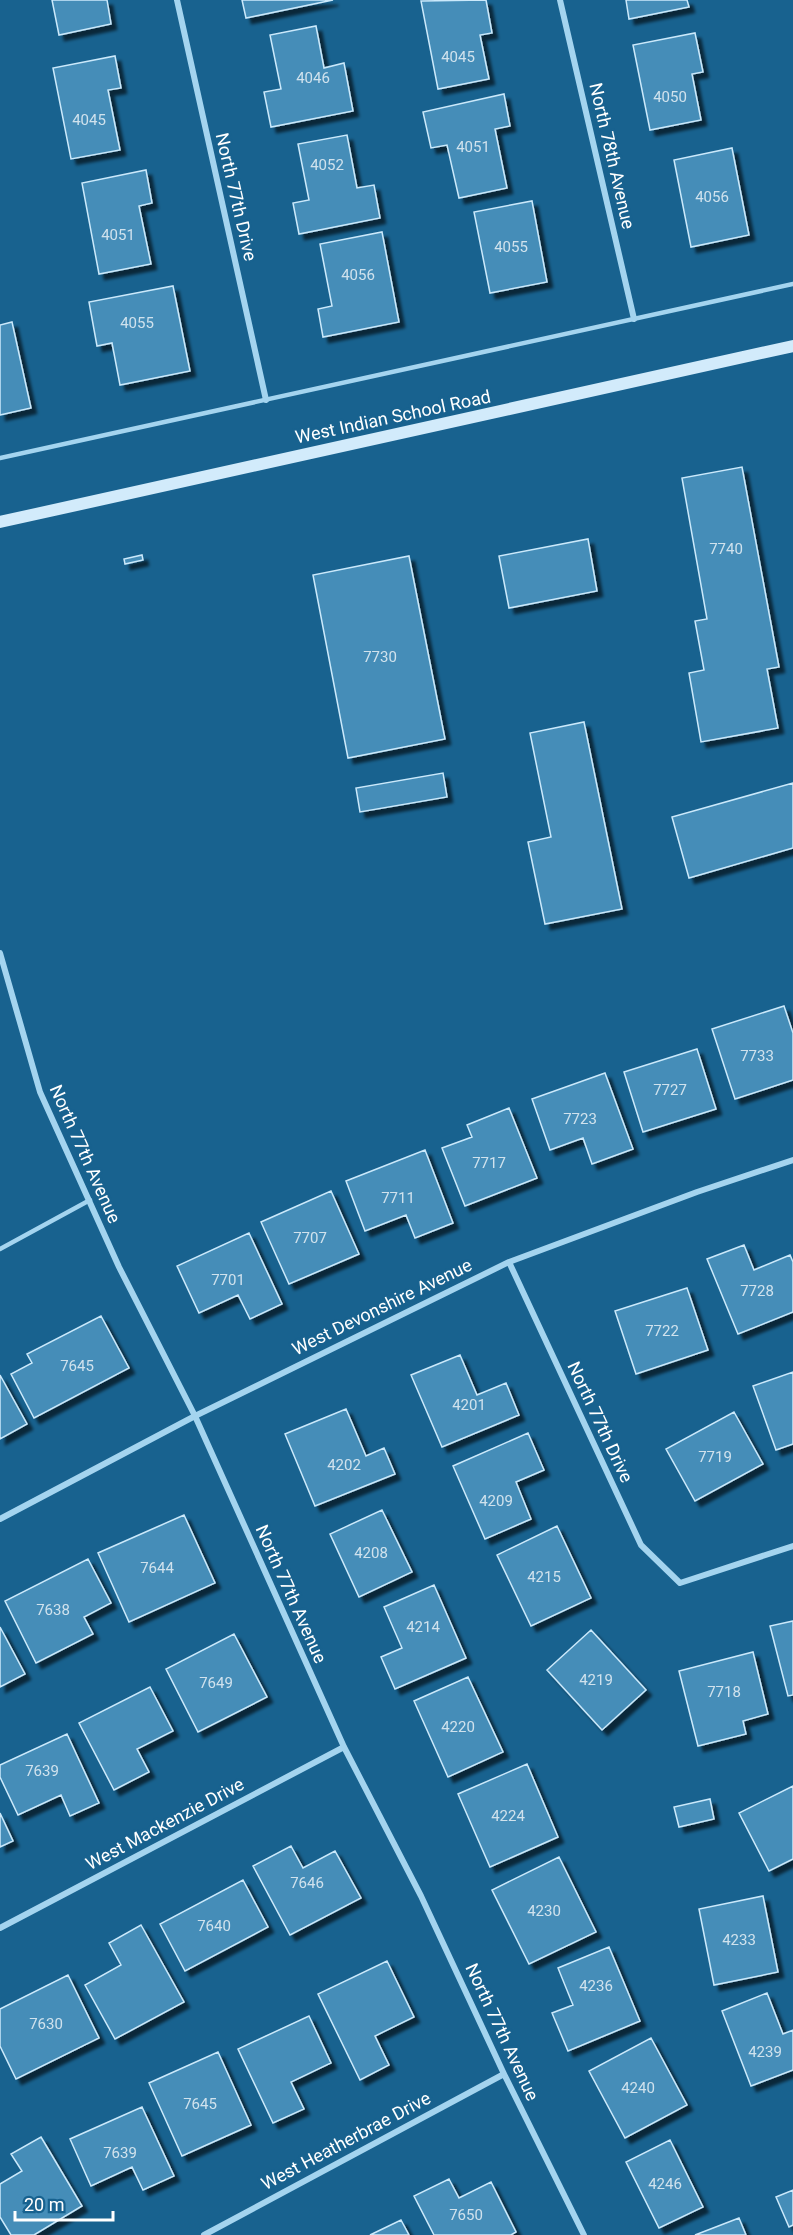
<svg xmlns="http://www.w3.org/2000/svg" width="793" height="2235" font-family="Roboto,sans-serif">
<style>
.building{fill:#448db8;stroke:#cbe9fb;stroke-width:1.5;filter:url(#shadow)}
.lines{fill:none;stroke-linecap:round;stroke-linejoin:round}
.lane{stroke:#a4d4ef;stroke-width:4.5}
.street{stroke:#a4d4ef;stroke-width:6}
.secondary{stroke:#d2ebfb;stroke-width:12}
.labels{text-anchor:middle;stroke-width:5;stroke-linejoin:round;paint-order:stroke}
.number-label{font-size:15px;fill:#d0e2ed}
.street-label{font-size:18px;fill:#fff;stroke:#18628f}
</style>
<defs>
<filter id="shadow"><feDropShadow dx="5.5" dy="5.5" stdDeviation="1.5" flood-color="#0009"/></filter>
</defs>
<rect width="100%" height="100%" fill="#18628f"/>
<path class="building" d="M52 0H107L111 24 59 35Z
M242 0H333L246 18Z
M486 0 492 33 480 35 489 79 438 89 421 1Z
M626 0H687L689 7 629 19Z
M316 26 324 68 344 63 353 111 271 127 264 92 281 89 270 35Z
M695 33 703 72 692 74 701 120 650 130 633 45Z
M115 56 121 88 108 90 120 150 71 159 53 68Z
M504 94 510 126 495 129 507 188 459 198 447 145 431 148 423 112Z
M347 135 357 188 374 185 380 218 299 234 293 203 309 200 298 144Z
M732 148 749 235 691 247 674 160Z
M146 170 152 203 139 206 151 264 99 274 82 183Z
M532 201 547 282 490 293 474 212Z
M382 232 399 322 323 337 318 309 332 306 320 244Z
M173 286 190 371 120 385 112 343 97 346 89 302Z
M12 322 31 408 0 415V325Z
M742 467 779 667 767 669 778 728 701 742 689 673 704 670 695 621 707 619 682 478Z
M588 539 597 591 509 608 499 556Z
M142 555 143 560 125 564 124 559Z
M409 556 445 739 348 758 313 575Z
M584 722 622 909 545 924 528 842 551 837 530 733Z
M443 773 447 797 360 812 356 788Z
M793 783V848L689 878 672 817Z
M784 1006 793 1033V1080L735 1099 712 1029Z
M697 1049 716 1109 643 1132 624 1072Z
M605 1073 633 1149 592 1164 583 1138 550 1150 532 1099Z
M509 1108 537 1178 465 1206 442 1148 472 1137 467 1125Z
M425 1150 453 1223 415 1238 406 1215 365 1231 346 1181Z
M331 1191 359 1254 289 1284 261 1222Z
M249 1233 282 1304 250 1319 238 1295 199 1313 177 1266Z
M744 1245 754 1270 790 1255 793 1262V1312L738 1334 707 1259Z
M687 1288 708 1350 636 1374 615 1311Z
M101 1316 129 1368 34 1418 11 1374 32 1363 27 1354Z
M460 1355 477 1395 506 1383 519 1415 442 1447 411 1375Z
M793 1372V1444L776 1450 753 1386Z
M0 1375 27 1424 0 1439Z
M346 1409 366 1456 384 1448 395 1474 315 1506 285 1434Z
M734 1412 763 1464 695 1501 666 1449Z
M528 1433 544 1470 516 1482 531 1519 485 1539 453 1466Z
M382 1510 412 1572 359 1597 330 1534Z
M184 1515 215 1583 129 1622 98 1553Z
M557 1526 591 1598 531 1626 497 1555Z
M88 1559 111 1603 84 1617 93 1634 36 1663 5 1601Z
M434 1585 466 1658 395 1689 381 1657 402 1648 384 1607Z
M793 1621V1695L788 1696 770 1626Z
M0 1627 25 1674 0 1687Z
M591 1630 646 1690 602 1730 547 1670Z
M234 1634 267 1697 198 1732 166 1669Z
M753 1652 768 1714 743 1721 746 1734 698 1746 679 1671Z
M468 1677 503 1752 448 1777 414 1701Z
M150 1687 173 1731 137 1749 149 1772 114 1790 79 1723Z
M67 1734 99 1803 70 1816 61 1795 18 1815 0 1777V1765Z
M527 1764 558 1837 490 1867 458 1794Z
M793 1786V1859L769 1871 739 1813Z
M710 1799 714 1819 679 1827 674 1807Z
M0 1813 13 1841 0 1847Z
M291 1846 303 1868 335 1851 361 1898 290 1935 253 1866Z
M559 1857 596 1932 529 1964 492 1890Z
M243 1880 268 1927 185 1971 160 1924Z
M763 1896 778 1972 714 1985 699 1909Z
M141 1925 184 2002 115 2039 85 1985 121 1965 109 1943Z
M609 1947 640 2021 568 2051 552 2013 573 2005 558 1968Z
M387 1961 414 2017 375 2036 389 2065 360 2080 318 1994Z
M68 1975 99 2038 16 2079 0 2046V2009Z
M767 1993 783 2034 793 2030V2070L751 2086 722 2011Z
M309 2016 331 2063 291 2082 304 2109 273 2123 238 2049Z
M651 2038 687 2105 625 2138 589 2071Z
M218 2052 251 2125 182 2156 149 2083Z
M142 2107 174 2176 143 2190 132 2167 91 2186 70 2139Z
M41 2137 82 2206 34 2235H11L0 2217V2184L22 2171 11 2154Z
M670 2140 703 2207 659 2228 626 2162Z
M449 2179 459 2198 491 2182 516 2232 511 2235H434L414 2196Z
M793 2190V2225L789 2227 776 2197Z
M739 2218 746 2235H695Z
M401 2220 409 2235H370Z"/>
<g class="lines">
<path class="lane" d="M0 458 793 284
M0 1249 90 1200"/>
<path class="street" d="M177 0 266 400
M560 0 634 319
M0 953 40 1092 119 1267 195 1416 344 1747 421 1896 504 2074 584 2235
M509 1262 641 1545 680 1583 793 1546
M0 1519 195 1416 509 1262 697 1192 793 1160
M0 1928 344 1747
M204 2235 504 2074"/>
<path class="secondary" d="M0 522 793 346"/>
</g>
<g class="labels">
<g class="number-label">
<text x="458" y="62">4045</text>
<text x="313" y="83">4046</text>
<text x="670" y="102">4050</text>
<text x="89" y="125">4045</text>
<text x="473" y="152">4051</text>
<text x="327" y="170">4052</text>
<text x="712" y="202">4056</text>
<text x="118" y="240">4051</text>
<text x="511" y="252">4055</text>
<text x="358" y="280">4056</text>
<text x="137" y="328">4055</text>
<text x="726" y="554">7740</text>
<text x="380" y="662">7730</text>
<text x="757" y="1061">7733</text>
<text x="670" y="1095">7727</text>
<text x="580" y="1124">7723</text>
<text x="489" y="1168">7717</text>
<text x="398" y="1203">7711</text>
<text x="310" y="1243">7707</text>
<text x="228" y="1285">7701</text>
<text x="757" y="1296">7728</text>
<text x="662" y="1336">7722</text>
<text x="77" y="1371">7645</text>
<text x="469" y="1410">4201</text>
<text x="715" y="1462">7719</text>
<text x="344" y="1470">4202</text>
<text x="496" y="1506">4209</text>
<text x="371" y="1558">4208</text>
<text x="157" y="1573">7644</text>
<text x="544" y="1582">4215</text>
<text x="53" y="1615">7638</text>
<text x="423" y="1632">4214</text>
<text x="596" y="1685">4219</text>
<text x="216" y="1688">7649</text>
<text x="724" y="1697">7718</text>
<text x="458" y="1732">4220</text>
<text x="42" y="1776">7639</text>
<text x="508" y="1821">4224</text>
<text x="307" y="1888">7646</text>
<text x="544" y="1916">4230</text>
<text x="214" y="1931">7640</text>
<text x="739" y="1945">4233</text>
<text x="596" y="1991">4236</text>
<text x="46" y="2029">7630</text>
<text x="765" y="2057">4239</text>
<text x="638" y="2093">4240</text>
<text x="200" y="2109">7645</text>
<text x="120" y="2158">7639</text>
<text x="665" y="2189">4246</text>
<text x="466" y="2220">7650</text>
</g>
<g class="street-label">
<text transform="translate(612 156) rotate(77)" y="6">North 78th Avenue</text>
<text transform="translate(236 197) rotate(77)" y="6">North 77th Drive</text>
<text transform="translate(393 417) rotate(-12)" y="6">West Indian School Road</text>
<text transform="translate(85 1154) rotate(66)" y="6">North 77th Avenue</text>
<text transform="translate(382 1307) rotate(-26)" y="6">West Devonshire Avenue</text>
<text transform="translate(600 1422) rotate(65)" y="6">North 77th Drive</text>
<text transform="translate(291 1594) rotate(66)" y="6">North 77th Avenue</text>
<text transform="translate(165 1824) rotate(-28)" y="6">West Mackenzie Drive</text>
<text transform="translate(502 2032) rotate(65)" y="6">North 77th Avenue</text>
<text transform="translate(346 2141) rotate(-28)" y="6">West Heatherbrae Drive</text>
</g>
</g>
<path d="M15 2211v9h98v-9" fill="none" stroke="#ffffff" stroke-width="3"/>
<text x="24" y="2211" font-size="18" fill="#ffffff" stroke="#18628f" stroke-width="4.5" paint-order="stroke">20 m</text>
</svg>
